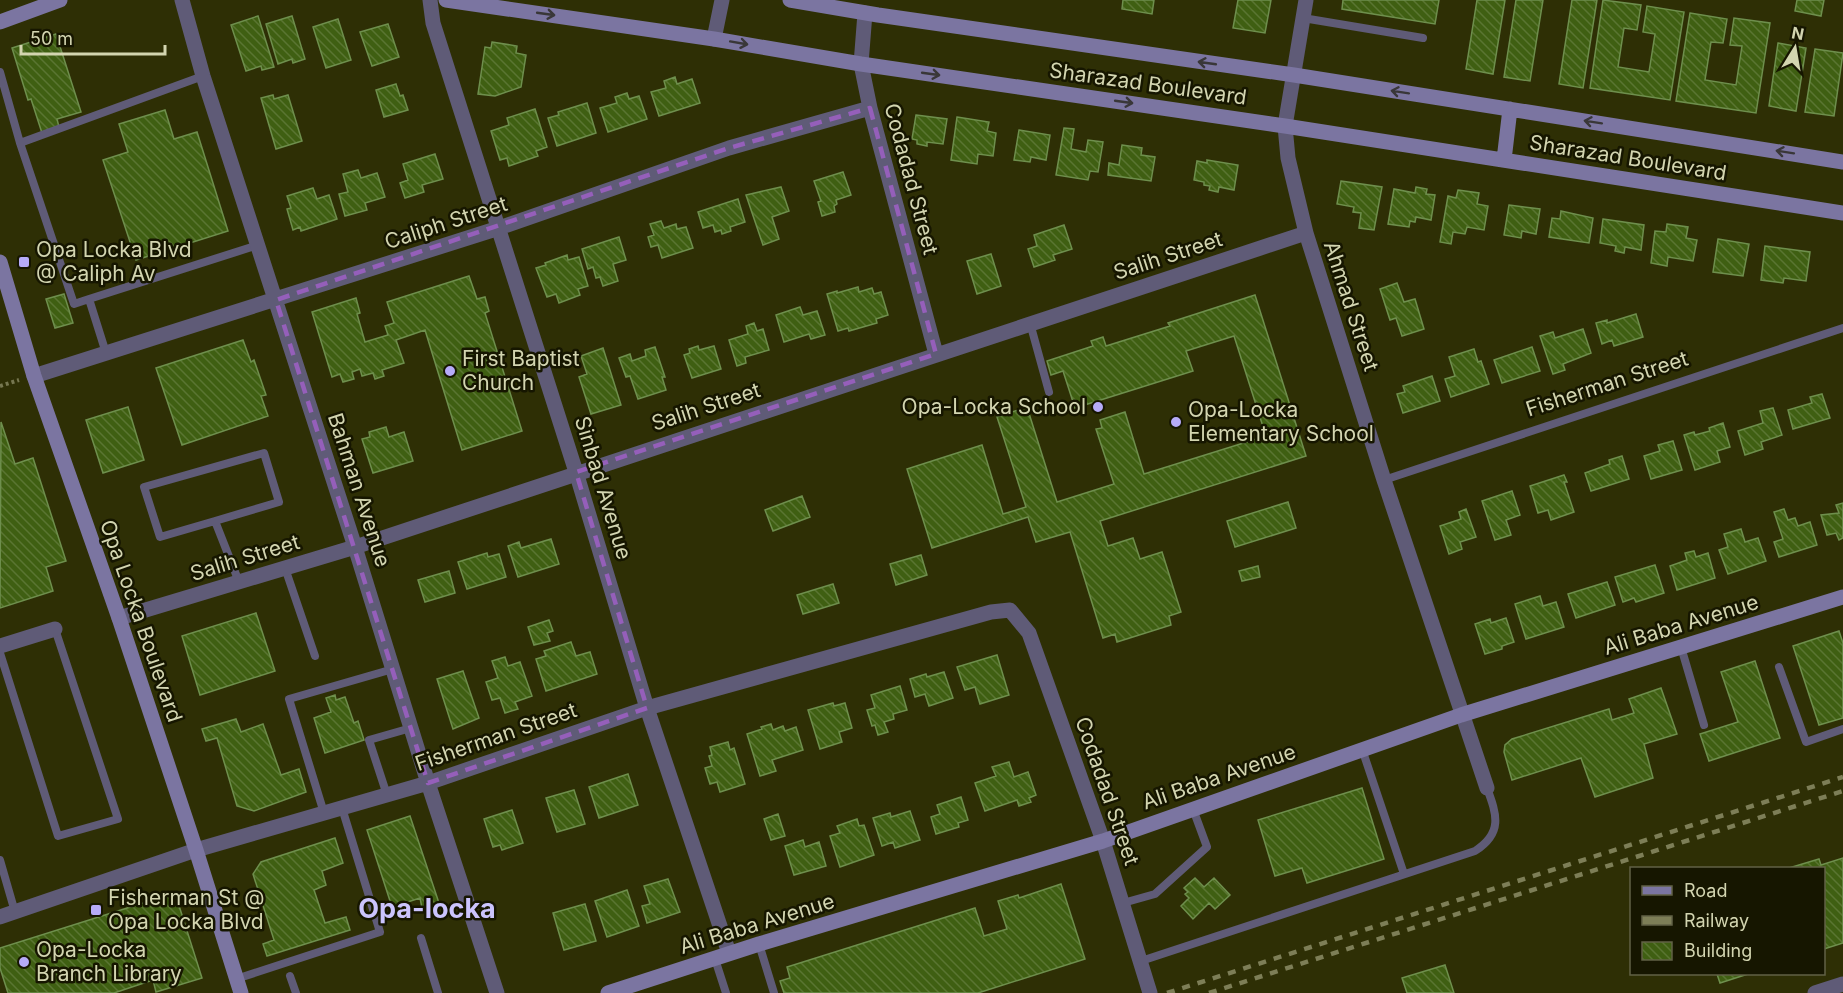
<svg xmlns="http://www.w3.org/2000/svg" width="1843" height="993" font-family="Inter,sans-serif">
<style>
.building{fill:url(#building-back-hatch);stroke:#6e8f4d;stroke-width:1.5}
.lines{fill:none;stroke-linecap:round;stroke-linejoin:round}
.path{stroke:#767750;stroke-width:4;stroke-dasharray:3 3;stroke-linecap:butt}
.lane{stroke:#5f5b77;stroke-width:8}
.street{stroke:#5f5b77;stroke-width:15}
.secondary{stroke:#7b75a1;stroke-width:15}
.rail{stroke:#7d7e57;stroke-width:4.5;stroke-dasharray:8 8;stroke-linecap:butt}
.oneway{stroke:#393738}
.marked{fill:none;stroke:#955fba;stroke-width:4.5;stroke-dasharray:12 8;stroke-linejoin:round}
.poi-dot{fill:#b6abf8;stroke:#161600;stroke-width:2}
.labels{text-anchor:middle;stroke-width:5;stroke-linejoin:round;paint-order:stroke}
.street-label{font-size:21px;fill:#d3d5b0;stroke:#161600}
.poi-label{font-size:21px;fill:#d3d5b0;stroke:#161600;text-anchor:start}
.district-label{font-size:27px;font-weight:bold;fill:#cbc4fd;stroke:#161600}
</style>
<defs>
<pattern id="building-back-hatch" width="6" height="6" patternUnits="userSpaceOnUse" patternTransform="scale(1.5)"><rect width="6" height="6" fill="#3f5f12"/><path d="M-1 5l2 2M0 0l6 6M5-1l2 2" fill="none" stroke="#5a7532"/></pattern>
</defs>
<rect width="100%" height="100%" fill="#2e2f05"/>
<path class="building" d="M1123 0H1154L1152 14 1122 9Z
M1238 0H1271L1265 33 1233 28Z
M1343 0H1439L1435 24 1342 9Z
M1477 0H1505L1493 74 1466 69Z
M1516 0H1543L1530 81 1504 77Z
M1572 0H1597L1583 88 1559 84Z
M1603 0 1641 5 1637 30 1624 28 1618 67 1649 72 1655 34 1643 32 1647 6 1684 12 1670 100 1590 88Z
M1797 0H1824L1821 16 1795 11Z
M1690 13 1727 19 1723 43 1711 42 1705 80 1736 85 1742 46 1730 45 1734 18 1770 23 1756 113 1676 101Z
M258 16 274 67 262 70 261 66 246 71 231 25Z
M292 16 305 59 293 63 292 59 278 64 266 24Z
M338 19 351 60 326 68 313 27Z
M388 24 399 57 372 66 360 32Z
M56 34 81 112 57 119 59 127 42 133 31 99 28 100 12 48Z
M492 42 517 46 516 53 526 55 521 87 495 96 478 94 485 47 491 48Z
M1778 43 1806 48 1796 111 1769 106Z
M1815 49 1843 53 1834 116 1805 112Z
M675 77 677 84 692 79 700 103 659 116 651 92 666 88 664 81Z
M396 84 400 96 403 95 408 110 384 117 376 90Z
M627 93 629 99 639 96 647 119 608 132 600 108 617 103 615 97Z
M273 95 274 99 288 95 302 141 276 149 261 98Z
M587 103 596 133 557 146 548 118 559 115 558 112Z
M535 109 547 147 536 151 538 156 509 166 507 158 500 160 491 131 509 125 507 118Z
M165 110 174 139 197 132 228 231 136 260 103 160 128 152 119 124Z
M916 115 947 119 943 144 927 142V146L917 144V140L912 139Z
M957 117 989 122 987 131 996 133 993 156 978 154 977 164 951 160Z
M1064 128 1074 129 1071 149 1086 152 1088 140 1103 142 1098 172 1090 171 1088 180 1056 175Z
M1019 130 1050 135 1046 160 1031 157 1030 162 1014 160Z
M1122 145 1142 148 1141 155 1155 157 1151 181 1108 175 1109 163 1119 165Z
M435 154 443 179 422 185 424 192 405 198 400 183 408 180 403 164Z
M1207 160 1238 165 1234 190 1219 187 1218 192 1209 190 1210 186 1204 185V182L1194 180 1197 161 1207 163Z
M358 170 361 178 377 173 385 197 365 203 367 210 345 216 339 194 348 192 343 174Z
M843 172 851 195 836 200 837 204 834 206 835 212 822 216 818 202 821 201 814 181Z
M1341 181 1382 187 1374 230 1359 228 1361 213 1353 212 1354 207 1337 204Z
M781 187 789 211 772 217 779 239 763 245 746 195Z
M1416 187 1427 189 1426 194 1435 195 1431 220 1416 217 1415 222 1410 221 1409 227 1388 224 1394 189 1415 193Z
M313 188 317 199 329 195 337 219 301 231 300 227 293 230 287 209 291 208 287 196Z
M1458 190 1479 193 1477 204 1488 206 1484 230 1467 227 1465 234 1453 232 1451 244 1440 242 1448 196 1456 198Z
M738 199 745 222 730 227 731 231 722 234 721 230 715 232 713 225 703 228 698 212Z
M1509 205 1540 209 1536 234 1522 231 1521 238 1504 235Z
M1561 211 1593 218 1589 243 1549 237 1552 218 1560 219Z
M1603 219 1644 225 1641 250 1625 247 1624 253 1615 251 1616 246 1600 243Z
M661 221 664 228 676 224 677 229 686 227 693 248 662 258 658 245 651 247 648 237 654 235 650 224Z
M1667 224 1688 227 1686 238 1697 240 1693 261 1668 257 1667 266 1651 263 1655 231 1666 232Z
M1064 225 1072 249 1053 255 1055 260 1034 267 1028 249 1037 246 1034 235Z
M619 237 626 260 613 264 618 281 603 286 600 277 596 278 593 267 588 269 582 249Z
M1718 239 1749 244 1743 276 1713 272Z
M1765 246 1810 252 1806 281 1784 278 1783 283 1761 280Z
M991 254 1001 286 977 294 967 261Z
M567 255 568 260 579 257 588 286 578 289 580 295 559 303 556 294 547 297 536 268 546 265 545 263Z
M469 276 477 299 485 297 489 311 485 313 522 431 462 450 425 330 396 340 404 363 382 370 384 376 375 379 373 373 362 376 360 369 352 372 354 379 343 382 340 374 332 377 312 312 356 298 360 313 357 314 365 342 388 335 385 326 394 323 387 302Z
M1397 283 1404 302 1415 299 1424 329 1402 336 1396 318 1390 320 1380 289Z
M858 287 859 292 872 288 874 294 881 292 888 315 876 319 877 323 849 331 848 328 838 331 827 294 837 291V293Z
M64 294 73 323 55 328 46 299Z
M1255 295 1306 456 1100 521 1108 546 1133 538 1140 559 1162 552 1181 612 1169 616 1171 625 1117 642 1115 634 1103 638 1070 532 1036 542 1028 517 932 548 907 469 982 445 1003 514 1026 507 997 417 1027 407 1057 502 1114 484 1096 429 1102 428 1100 420 1125 412 1144 474 1266 436 1234 336 1186 351 1193 371 1075 408 1063 371 1051 375 1047 361 1093 346 1091 341 1103 337 1106 346 1170 326 1168 323Z
M800 307 803 315 817 311 825 335 811 339 809 334 784 342 776 315Z
M1636 314 1643 337 1614 346 1612 340 1602 344 1596 323 1607 320V323Z
M754 323 757 331 763 329 769 350 745 357 746 363 737 366 729 340 748 334 746 326Z
M1583 329 1591 353 1563 364 1565 370 1553 374 1540 336 1553 332 1555 338Z
M243 340 251 362 254 360 266 395 261 396 268 416 182 445 156 368Z
M698 346 699 350 714 346 721 369 692 378 684 355 690 353 689 349Z
M655 347 665 377H662L666 390 638 399 630 376 626 377 619 358 630 354 632 361 646 356 645 350Z
M1532 347 1540 371 1502 383 1494 360Z
M603 348 621 405 591 414 579 377 587 374 581 356Z
M1474 349 1478 362 1481 361 1489 384 1451 397 1445 379 1455 376 1449 357Z
M1432 376 1440 401 1403 413 1397 394 1405 392 1403 386Z
M1822 394 1830 418 1793 429 1788 410 1812 403 1810 397Z
M128 407 144 460 103 473 86 420Z
M1773 408 1782 435 1761 442 1763 449 1745 455 1738 431 1763 423 1760 411Z
M1 422 15 464 33 458 66 561 46 567 53 591 0 608Z
M1723 423 1730 447 1717 451 1720 462 1695 470 1684 435 1694 432 1695 435 1710 431 1709 428Z
M386 427 389 437 404 432 413 461 373 473 362 439 370 437 369 432Z
M1673 441 1682 470 1651 479 1644 456 1660 451 1658 445Z
M1622 456 1629 479 1591 491 1585 473 1610 464 1609 460Z
M1564 475 1567 482H1564L1574 512 1551 520 1548 510 1538 513 1530 486Z
M1512 491 1520 515 1506 520 1511 535 1495 540 1482 501Z
M802 496 810 517 773 531 765 510Z
M1288 502 1296 528 1235 547 1227 521Z
M1843 503V538L1839 540 1836 533 1827 535 1821 515 1839 513 1836 505Z
M1466 509 1476 537 1460 542 1462 549 1449 554 1440 526 1461 519 1459 512Z
M1784 509 1788 520 1795 518 1798 526 1810 522 1817 545 1779 557 1774 542 1783 539 1774 512Z
M1741 529 1745 542 1758 538 1766 561 1728 574 1719 550 1728 547 1724 534Z
M551 539 559 564 518 577 508 546 519 542 521 548Z
M1694 551 1696 557 1708 553 1715 578 1677 590 1670 566 1687 560 1685 553Z
M487 553 488 557 499 554 506 577 467 589 458 562Z
M921 555 927 575 896 585 890 564Z
M1655 565 1664 593 1636 602 1634 598 1623 602 1615 577Z
M1258 566 1260 577 1242 581 1239 571Z
M449 571 455 593 425 602 418 580Z
M1607 582 1615 605 1576 618 1568 594Z
M833 584 839 603 803 614 797 595Z
M1540 596 1543 606 1556 602 1564 627 1526 639 1515 604Z
M256 613 275 671 200 695 182 636Z
M1506 618 1514 642 1502 646V649L1485 654 1475 624 1490 619 1491 623Z
M549 620 553 631 547 633 550 641 534 645 528 627Z
M1839 631 1843 643V718L1819 725 1793 646Z
M571 642 576 656 590 652 597 674 546 691 536 659 546 656 544 651Z
M997 655 1009 695 980 704 975 687 965 690 957 667Z
M505 657 508 666 520 662 532 696 515 702 518 709 505 713 500 698 492 700 486 682 498 678 492 661Z
M1755 661 1780 738 1709 761 1700 734 1738 722 1721 672Z
M463 671 479 718 453 729 437 679Z
M944 672 953 698 929 706 925 694 915 697 910 679 926 674 927 677Z
M900 686 907 710 893 714 894 719 884 722 888 732 878 735 875 725 872 726 867 710 875 708 871 695Z
M1661 688 1677 734 1644 744 1653 778 1595 797 1581 758 1512 780 1504 752 1505 745 1512 739 1609 709 1612 720 1634 713 1629 699Z
M335 695 336 700 345 697 354 723 358 721 364 740 325 753 314 718 331 712 326 698Z
M833 703 834 706 845 703 852 728 839 732 842 742 820 749 808 710Z
M236 719 241 732 263 724 281 775 299 769 306 792 254 811 237 806 217 738 206 741 202 729Z
M771 724 773 730 783 726 785 731 796 727 803 750 772 760 776 771 760 776 747 734 762 729 761 727Z
M728 742 730 750 734 748 745 784 720 792 717 782 710 784 705 768 712 766 709 756 712 755 710 747Z
M1009 762 1014 777 1028 772 1036 795 1029 798 1031 802 1019 806 1017 800 985 811 975 783 996 776 992 767Z
M628 774 638 805 599 818 589 787Z
M1362 788 1384 859 1307 883 1302 868 1275 876 1258 820Z
M574 790 585 824 557 832 546 798Z
M961 797 968 820 958 823 959 827 936 834 931 817 940 814 937 805Z
M512 810 523 843 502 850 500 845 493 847 484 819Z
M910 811 920 840 895 848 893 842 882 846 873 818 890 813 891 817Z
M778 814 785 836 771 840 764 819Z
M410 816 439 903 422 908 420 898 392 907 367 830Z
M857 819 859 826 864 825 874 855 840 867 830 836 840 833 837 826Z
M335 838 343 863 322 871 326 885 314 890 325 923 346 917 350 930 267 956 263 944 274 940 253 874 261 862Z
M803 840 805 847 819 842 826 866 794 875 785 846Z
M1843 858V943L1824 949V868H1789L1819 859 1821 865Z
M1195 878 1204 887 1214 878 1230 895 1215 909 1209 903 1193 919 1181 906 1189 898 1185 894 1188 892 1184 888Z
M668 879 680 912 647 923 642 906 650 904 644 886Z
M1061 884 1085 959 978 993H784L780 981 790 978 787 967 975 908 984 936 1007 929 998 901 1018 895 1019 898Z
M627 890 639 926 607 937 595 901Z
M175 893 202 978 156 992 153 980 114 993H8L0 968V948Z
M585 904 596 941 564 950 553 913Z
M1445 965 1454 993H1407L1402 978Z
M1717 974H1748L1720 983Z"/>
<g class="lines">
<path class="path" d="M0 386 19 380"/>
<path class="lane" d="M1303 18 1423 38
M0 72 20 143 74 304 89 299
M20 143 203 76
M1030 323 1049 392
M106 353 89 299 258 245
M1384 480 1843 328
M215 521 160 537 144 487 264 453 279 502 215 521 239 582
M285 568 315 656
M1681 647 1704 725
M0 653 58 836 118 819 55 629
M1779 667 1806 742 1843 729
M1362 749 1404 874
M387 795 369 740 411 728
M324 813 289 699 393 669
M0 860 15 912
M1123 903 1155 894 1207 847 1193 809
M421 938 438 993
M759 944 774 993
M715 959 726 993
M1141 961 1475 851C1503 833 1497 815 1487 788
M290 976 296 993
M236 979 380 932 342 808"/>
<path class="street" d="M182 0 203 76 355 547 428 783 497 993
M430 0 433 23 576 472 647 708 729 953
M1306 0 1285 126 1288 158 1306 233 1384 480 1487 788
M865 13 861 64 870 108 936 354
M714 39 722 0
M34 376 499 228 729 148 870 108
M119 618 355 547 1306 233
M0 646 55 629
M0 917 196 850 428 783 647 708 991 612 1010 610 1029 633 1103 841 1150 993
M1815 993 1843 984"/>
<path class="secondary" d="M446 0 714 39 861 64 1285 126 1843 213
M790 0 878 15 1294 75 1843 162
M0 22 60 0
M1504 160 1510 109
M0 262 34 376 119 618 196 850 241 993
M608 993 759 944 1103 841 1461 715 1843 597"/>
<path class="rail" d="M1167 993 1843 777
M1209 993 1843 791"/>
</g>
<defs><path id="oneway-shaft" d="M-6 0H5M1.5-3L5.5 0L1.5 3" fill="none" stroke-width="1.6" stroke-linecap="round" stroke-linejoin="round" transform="scale(1.5)"/></defs>
<g class="oneway">
<use href="#oneway-shaft" transform="translate(546 14) rotate(8)"/>
<use href="#oneway-shaft" transform="translate(739 43) rotate(10)"/>
<use href="#oneway-shaft" transform="translate(1207 63) rotate(-172)"/>
<use href="#oneway-shaft" transform="translate(931 74) rotate(8)"/>
<use href="#oneway-shaft" transform="translate(1400 92) rotate(-171)"/>
<use href="#oneway-shaft" transform="translate(1124 102) rotate(8)"/>
<use href="#oneway-shaft" transform="translate(1593 122) rotate(-171)"/>
<use href="#oneway-shaft" transform="translate(1785 152) rotate(-171)"/>
</g>
<path class="marked" d="M870 108 936 354 576 472 647 708 428 783 276 300 729 148Z"/>
<g class="poi-dot">
<rect x="18" y="256" width="12" height="12" rx="3"/>
<circle cx="450" cy="371" r="6"/>
<circle cx="1098" cy="407" r="6"/>
<circle cx="1176" cy="422" r="6"/>
<rect x="90" y="904" width="12" height="12" rx="3"/>
<circle cx="24" cy="962" r="6"/>
</g>
<g class="labels">
<g class="street-label">
<text transform="translate(1148 84) rotate(8)" y="7">Sharazad Boulevard</text>
<text transform="translate(1628 158) rotate(9)" y="7">Sharazad Boulevard</text>
<text transform="translate(911 179) rotate(75)" y="7">Codadad Street</text>
<text transform="translate(446 223) rotate(-18)" y="7">Caliph Street</text>
<text transform="translate(1168 256) rotate(-18)" y="7">Salih Street</text>
<text transform="translate(1351 306) rotate(72)" y="7">Ahmad Street</text>
<text transform="translate(1607 384) rotate(-18)" y="7">Fisherman Street</text>
<text transform="translate(706 407) rotate(-18)" y="7">Salih Street</text>
<text transform="translate(603 488) rotate(73)" y="7">Sinbad Avenue</text>
<text transform="translate(359 490) rotate(72)" y="7">Bahman Avenue</text>
<text transform="translate(245 558) rotate(-17)" y="7">Salih Street</text>
<text transform="translate(141 621) rotate(71)" y="7">Opa Locka Boulevard</text>
<text transform="translate(1681 625) rotate(-17)" y="7">Ali Baba Avenue</text>
<text transform="translate(496 737) rotate(-19)" y="7">Fisherman Street</text>
<text transform="translate(1219 777) rotate(-19)" y="7">Ali Baba Avenue</text>
<text transform="translate(1107 791) rotate(71)" y="7">Codadad Street</text>
<text transform="translate(757 924) rotate(-17)" y="7">Ali Baba Avenue</text>
</g>
<g class="poi-label">
<text x="36" y="257">Opa Locka Blvd<tspan x="36" dy="24">@ Caliph Av</tspan></text>
<text x="462" y="366">First Baptist<tspan x="462" dy="24">Church</tspan></text>
<text x="1086" y="414" text-anchor="end">Opa-Locka School</text>
<text x="1188" y="417">Opa-Locka<tspan x="1188" dy="24">Elementary School</tspan></text>
<text x="108" y="905">Fisherman St @<tspan x="108" dy="24">Opa Locka Blvd</tspan></text>
<text x="36" y="957">Opa-Locka<tspan x="36" dy="24">Branch Library</tspan></text>
</g>
<g class="district-label">
<text x="427" y="918">Opa-locka</text>
</g>
</g>
<rect x="1630" y="867" width="195" height="108" fill="#161600" stroke="#626246" stroke-width="1.5"/>
<rect x="1642" y="886" width="30" height="9" fill="#7b75a1" stroke="#626246" stroke-width="1.5"/>
<text x="1684" y="897" font-size="18" fill="#d3d5b0">Road</text>
<rect x="1642" y="916" width="30" height="9" fill="#7d7e57" stroke="#626246" stroke-width="1.5"/>
<text x="1684" y="927" font-size="18" fill="#d3d5b0">Railway</text>
<rect x="1642" y="942" width="30" height="18" fill="url(#building-back-hatch)" stroke="#626246" stroke-width="1.5"/>
<text x="1684" y="957" font-size="18" fill="#d3d5b0">Building</text>
<g transform="translate(1795 48) rotate(11)" stroke="#161600" stroke-width="4.5" paint-order="stroke">
<path d="M0-4.5L10 22L0 15L-10 22Z" fill="#d3d5b0"/>
<text y="-9" font-size="16" font-weight="bold" text-anchor="middle" fill="#d3d5b0">N</text>
</g>
<path d="M21 45v9h144v-9" fill="none" stroke="#d3d5b0" stroke-width="3"/>
<text x="30" y="45" font-size="18" fill="#d3d5b0" stroke="#161600" stroke-width="4.5" paint-order="stroke">50 m</text>
</svg>
